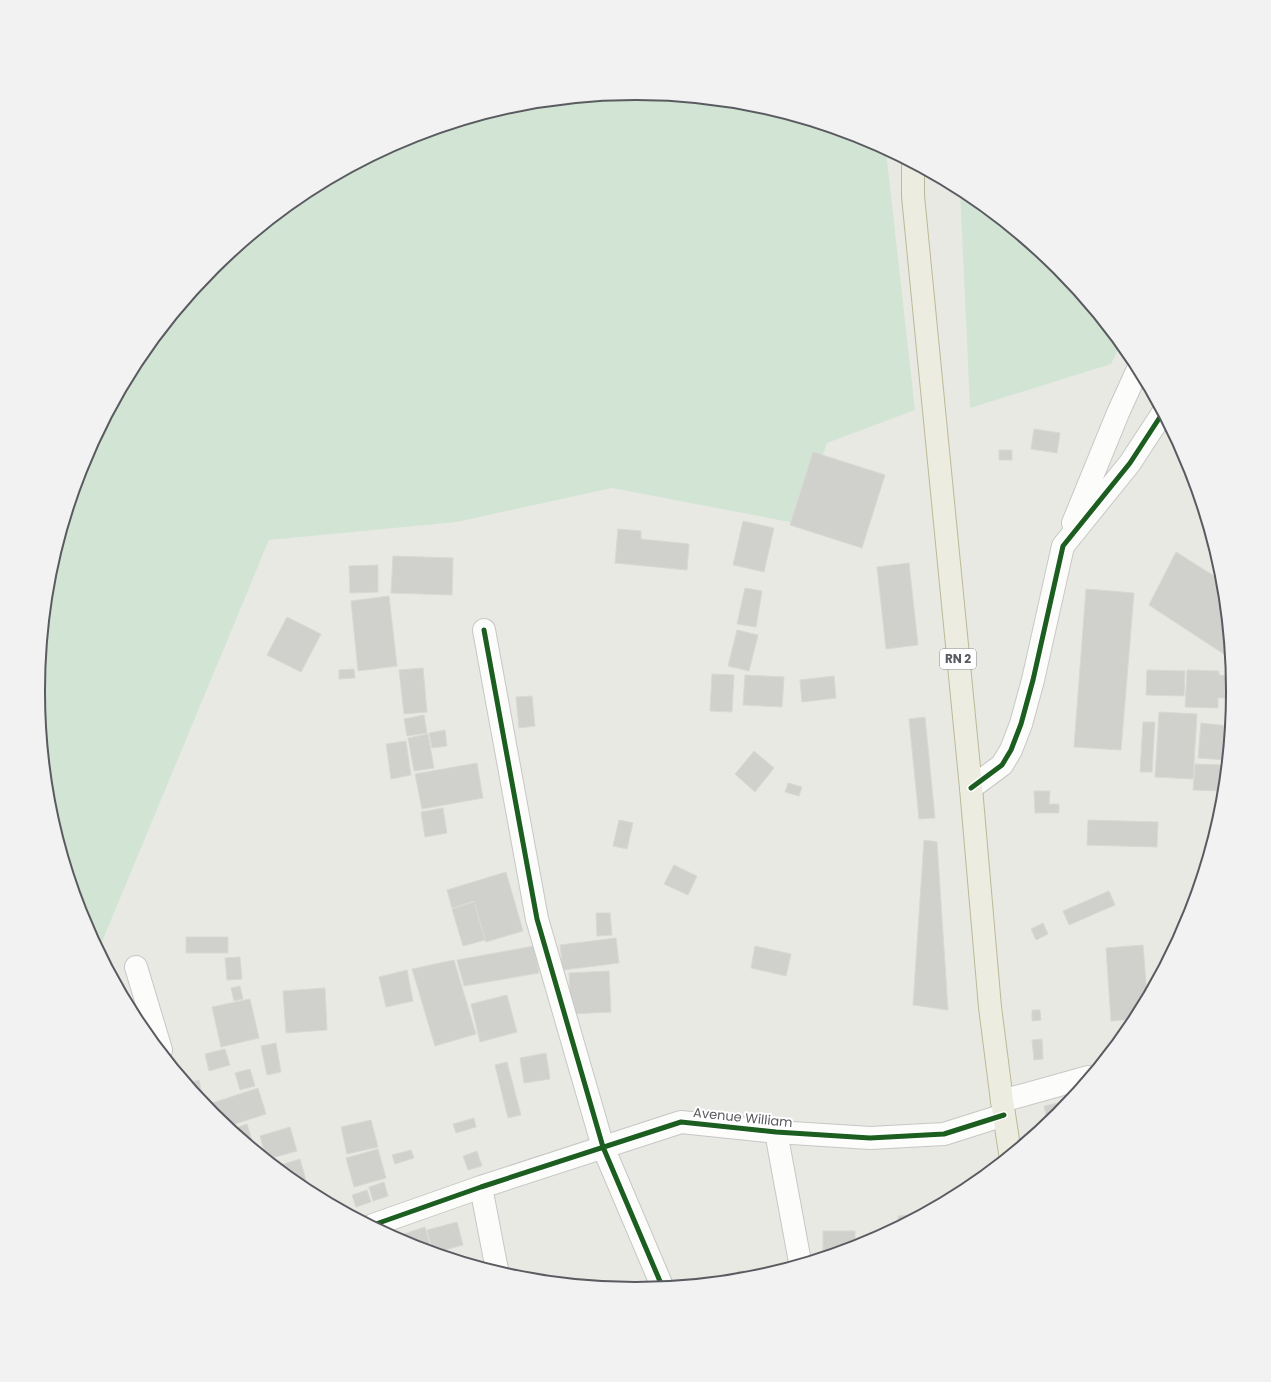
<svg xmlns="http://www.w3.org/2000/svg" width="1271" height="1382" font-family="Poppins,sans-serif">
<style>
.green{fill:#d2e5d5}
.building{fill:#d0d0cd;stroke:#d8d8d4}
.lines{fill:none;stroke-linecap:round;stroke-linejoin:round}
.minor-casing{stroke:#c6c7c6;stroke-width:24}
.highway-casing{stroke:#bcba95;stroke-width:24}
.minor{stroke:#fcfcfb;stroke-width:22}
.highway{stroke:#ecece1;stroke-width:22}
.cycleway-casing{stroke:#fff;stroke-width:8}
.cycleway{stroke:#1b5e20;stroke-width:5}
.labels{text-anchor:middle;stroke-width:4;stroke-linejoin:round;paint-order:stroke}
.shield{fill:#fff;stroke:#8c8c90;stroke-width:1}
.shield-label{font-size:12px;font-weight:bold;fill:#5a5b61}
.street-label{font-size:13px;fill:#5a5b61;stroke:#fff}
.rim{fill:none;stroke:#5a5b61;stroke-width:2}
</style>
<rect width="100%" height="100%" fill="#e9e9e4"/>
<path class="green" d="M636 94 752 105 864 139 886 151 915 410 827 443 800 524 612 488 457 522 269 540 99 949 83 919 49 807 38 691 50 574 84 462 139 359 213 268 305 193 407 139 519 105Z
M960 190 968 194 1058 269 1121 345 1111 364 970 408Z"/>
<path class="building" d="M1034 429 1060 433 1057 453 1031 449Z
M999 450H1012V460H999Z
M813 452 885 475 862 548 790 525Z
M743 521 774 528 764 572 733 565Z
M618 529 641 531V539L689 544 687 570 615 563Z
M1176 552 1222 581 1230 658 1149 605Z
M393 556 453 558 452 595 391 593Z
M909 563 918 645 886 649 877 567Z
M378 565V592L350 593 349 566Z
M745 588 762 591 756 627 737 624Z
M1086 589 1134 593 1121 750 1074 747Z
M389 596 397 666 358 671 351 601Z
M287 617 321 634 301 672 267 655Z
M737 630 758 635 749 671 728 666Z
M423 668 427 712 404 714 399 670Z
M354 669 355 678 339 679V670Z
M1147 670 1185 671 1184 696 1146 695Z
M1187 670 1219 671V675L1231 676V698H1218V708L1185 707Z
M712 674 734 675 732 712 710 711Z
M745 675 784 677 782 707 743 705Z
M834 676 836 698 802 702 800 680Z
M532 696 535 726 519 728 516 697Z
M1159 712 1197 714 1193 779 1155 777Z
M424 715 427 733 407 736 404 719Z
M925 717 935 818 919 819 909 719Z
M1143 722H1155L1152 772H1140Z
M1201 723 1230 726 1226 760 1198 758Z
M445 730 447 746 432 748 429 733Z
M428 734 434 768 414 771 408 738Z
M406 741 411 775 391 779 386 744Z
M754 751 774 768 755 792 735 774Z
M477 763 483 798 422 809 415 774Z
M1195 764 1226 765 1223 791 1193 790Z
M788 783 802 787 799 796 785 792Z
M1034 791H1050L1049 804H1059V813H1035Z
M443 808 447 833 425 837 421 812Z
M619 820 633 823 627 849 613 846Z
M1088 820 1158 822 1157 847 1087 845Z
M924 840 937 842 948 1010 913 1005Z
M674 865 697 876 688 895 664 884Z
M506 872 523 931 486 942 474 901 452 908 447 890Z
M1109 891 1115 905 1069 925 1063 911Z
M474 902 485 940 463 946 452 909Z
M596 913H610L612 935 597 936Z
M1043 923 1048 934 1036 940 1031 929Z
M186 937H228V953H186Z
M616 938 619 963 563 970 560 945Z
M1143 945 1147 996 1134 1019 1111 1021 1106 948Z
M534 946 539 973 464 986 457 960Z
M755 946 791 954 786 976 751 968Z
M240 957 242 979 227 980 225 958Z
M454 960 476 1034 435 1046 412 969Z
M407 970 413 1001 386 1007 379 977Z
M609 971 611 1012 571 1014 569 973Z
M240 986 243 999 234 1001 231 988Z
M325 988 327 1030 286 1033 283 991Z
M507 995 517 1032 480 1042 471 1004Z
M250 999 259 1038 221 1047 212 1007Z
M1032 1010H1040L1041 1020 1032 1021Z
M1042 1039 1043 1059 1034 1060 1032 1040Z
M276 1043 281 1072 267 1075 261 1046Z
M225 1049 230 1065 209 1071 205 1054Z
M546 1053 550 1079 524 1083 520 1058Z
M507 1062 521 1115 508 1118 495 1065Z
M250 1069 255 1086 240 1090 235 1073Z
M199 1080 203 1099H201L188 1083Z
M258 1088 266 1114 229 1126 213 1113 206 1105Z
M1068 1101 1058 1114 1051 1119 1047 1120 1044 1106Z
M474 1118 476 1127 456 1133 453 1124Z
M371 1120 378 1147 347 1154 341 1127Z
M247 1124 254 1147 232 1129Z
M290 1127 297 1151 268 1159 266 1157 260 1136Z
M378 1149 386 1178 354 1187 346 1158Z
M411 1150 414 1158 395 1164 392 1155Z
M477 1151 482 1166 468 1170 463 1156Z
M300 1159 309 1191 303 1188 277 1166Z
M384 1182 388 1196 373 1201 369 1187Z
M367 1190 371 1202 356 1207 352 1195Z
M918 1214 898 1225V1216Z
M457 1222 463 1245 437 1252 433 1251 427 1230Z
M425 1227 432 1251 407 1243 395 1237Z
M823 1231H855V1246L823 1256Z
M738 1271 768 1272 752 1277 738 1278Z"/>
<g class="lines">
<g class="minor-casing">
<path id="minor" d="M1073 523 1118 413 1138 369
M484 630 537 919 603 1147 662 1286
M971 788 1002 765 1011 750 1021 724 1033 680 1063 546 1130 463 1162 414
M136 967 161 1050
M1002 1101 1088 1077
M776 1132 800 1262
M481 1187 497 1270
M373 1225 481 1187 681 1122 776 1132 870 1138 944 1134 1004 1115"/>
</g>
<g class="highway-casing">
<path id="highway" d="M913 165V196L971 788 990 1007 1002 1101 1010 1153"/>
</g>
<use href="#minor" class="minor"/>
<use href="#highway" class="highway"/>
<g class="cycleway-casing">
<path id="cycleway" d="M484 630 537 919 603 1147 662 1286
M971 788 1002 765 1011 750 1021 724 1033 680 1063 546 1130 463 1162 414
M373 1225 481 1187 681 1122 776 1132 870 1138 944 1134 1004 1115"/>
</g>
<use href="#cycleway" class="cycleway"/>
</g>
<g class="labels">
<rect class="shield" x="940" y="649" width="36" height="20" rx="3"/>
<g class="shield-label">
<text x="958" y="663">RN 2</text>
</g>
<g class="street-label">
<text transform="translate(743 1117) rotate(6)" y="5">Avenue William</text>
</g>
</g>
<path d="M0 0H1271V1382H0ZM635 100H636A590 590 0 0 1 1226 690V692A590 590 0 0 1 636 1282H635A590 590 0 0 1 45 692V690A590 590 0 0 1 635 100Z" fill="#f2f2f2" fill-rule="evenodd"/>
<path class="rim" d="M635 100H636A590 590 0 0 1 1226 690V692A590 590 0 0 1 636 1282H635A590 590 0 0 1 45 692V690A590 590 0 0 1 635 100Z"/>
</svg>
